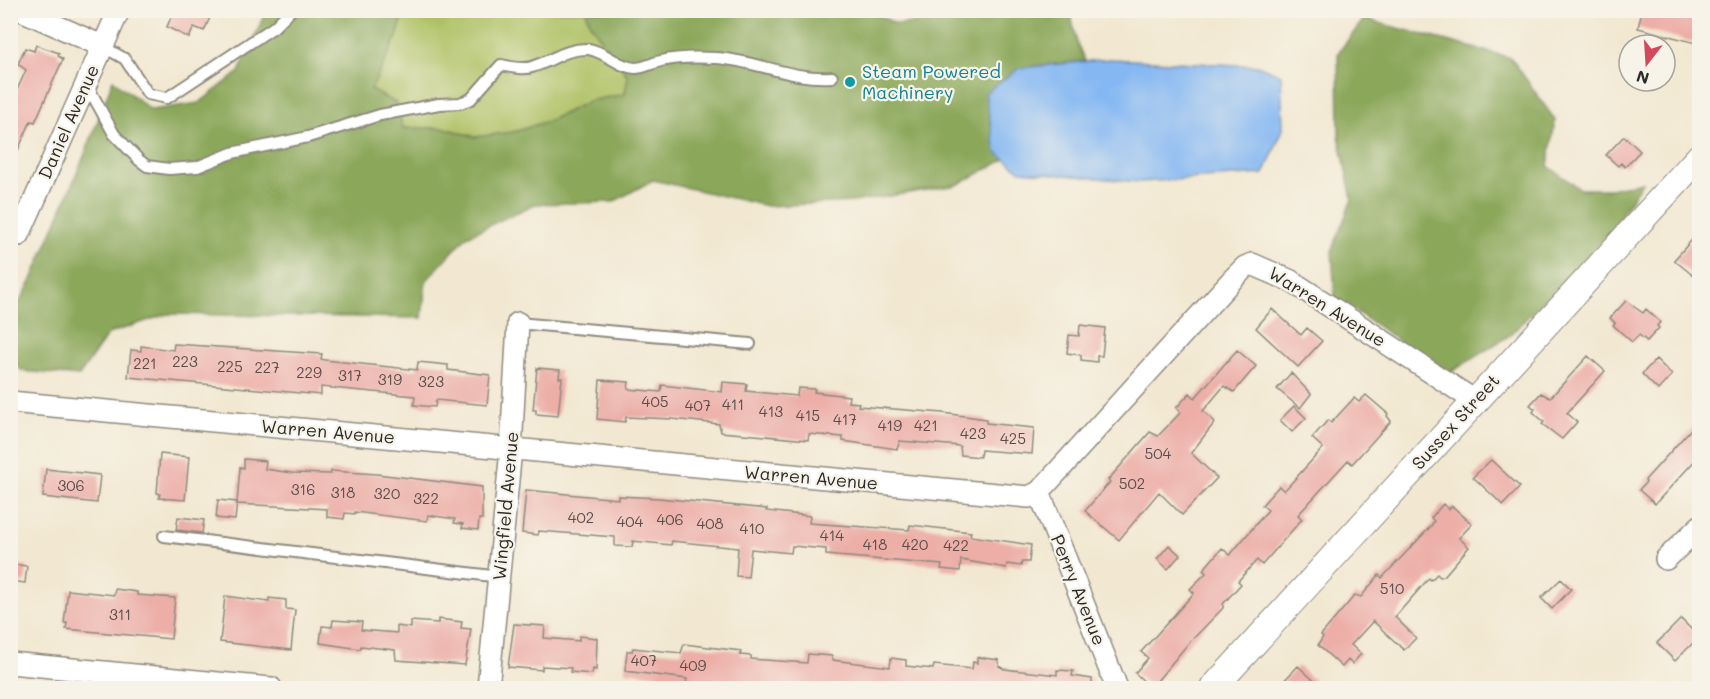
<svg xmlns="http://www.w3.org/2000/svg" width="1710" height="699" font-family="Mali,sans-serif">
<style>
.green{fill:#afc165;stroke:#6d7648;stroke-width:1.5}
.forest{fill:#8ba75a;stroke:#5b6942;stroke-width:1.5}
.water{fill:#85b8f3;stroke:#58728f;stroke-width:1.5}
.building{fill:#ecaea7}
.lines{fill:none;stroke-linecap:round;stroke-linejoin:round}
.service-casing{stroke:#8e8a7e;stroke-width:14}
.minor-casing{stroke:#8e8a7e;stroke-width:24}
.tertiary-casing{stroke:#8e8a7e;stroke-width:28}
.service{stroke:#fff;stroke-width:10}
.minor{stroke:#fff;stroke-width:21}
.tertiary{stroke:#fff;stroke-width:26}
.culture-dot{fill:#0f9aa8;stroke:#f7f3e8;stroke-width:2}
.labels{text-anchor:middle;stroke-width:4.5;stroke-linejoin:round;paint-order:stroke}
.number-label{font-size:15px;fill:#5b4c4a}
.culture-label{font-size:18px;fill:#0d838f;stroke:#f7f3e8;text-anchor:start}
.street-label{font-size:18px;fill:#2b2b2b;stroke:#f7f3e8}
</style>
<rect width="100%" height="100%" fill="#f7f3e8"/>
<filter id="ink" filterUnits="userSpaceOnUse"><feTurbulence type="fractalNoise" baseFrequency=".0167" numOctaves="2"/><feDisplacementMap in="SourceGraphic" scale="12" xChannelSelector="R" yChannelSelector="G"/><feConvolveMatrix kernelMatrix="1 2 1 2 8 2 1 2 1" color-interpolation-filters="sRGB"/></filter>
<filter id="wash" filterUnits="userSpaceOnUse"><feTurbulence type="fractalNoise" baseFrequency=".008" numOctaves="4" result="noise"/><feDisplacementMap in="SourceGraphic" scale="24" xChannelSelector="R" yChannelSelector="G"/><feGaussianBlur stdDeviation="1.35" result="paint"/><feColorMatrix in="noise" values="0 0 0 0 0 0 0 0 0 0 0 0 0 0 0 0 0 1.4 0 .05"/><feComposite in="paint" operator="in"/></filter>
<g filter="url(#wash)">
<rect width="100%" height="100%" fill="#f2e8d1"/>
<path class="green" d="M404 11H586L590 23 628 77 625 94 589 101 551 120 514 132 475 137 445 128H403L370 90 398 34Z"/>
<path class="forest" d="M868 10 896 24 978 19 987 11H1070L1077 43 1085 61 1020 68 996 152 1006 159 957 185 853 202 767 206 653 180 613 202 535 204 467 236 426 281 422 318 167 314 108 334 79 376 22 371 11 358V317L31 282 87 149 113 80 151 110 199 103 239 72 266 11H404L398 34 371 90 396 103 403 128H445L475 137 514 132 551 120 589 101 625 94 628 77 590 23 586 11Z
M1364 19 1511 58 1555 120 1548 166 1580 189H1611L1642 182 1610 233 1510 335 1448 374 1335 297 1332 251 1352 199 1339 136 1338 53Z"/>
<path class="water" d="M1109 59 1260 66 1281 75 1283 129 1264 174 1140 182 1021 171 996 152 985 93 1020 68Z"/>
<g id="blocks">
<path class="building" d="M174 10H201L211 15 204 31 194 27 189 38 167 27Z
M1642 10H1686L1700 14V44L1638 28Z
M36 45 59 53 58 56 63 59 35 122 31 121 10 168V113L16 101 13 99 26 70 18 64 25 48 34 51Z
M1624 136 1640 151 1625 167 1621 163 1618 166 1606 155Z
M1700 231V281L1674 260Z
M1626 301 1643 313 1646 309 1660 322 1657 326 1659 328 1647 341 1639 335 1632 342 1613 325 1615 323 1610 318Z
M1272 309 1301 335 1307 328 1322 341 1298 367 1256 328Z
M1080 325 1105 328 1102 356H1097V362L1081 360V355L1067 353 1069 335 1079 336Z
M174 344 322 354 321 359 325 360 417 370 418 362 448 365V370L490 375 487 405 436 400 435 407 414 405 415 396 363 391 321 387V395L128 377 131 350 141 351V346L173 350Z
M1237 350 1256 366 1234 392 1224 386 1203 411 1215 422 1191 453 1217 478 1182 515 1159 492 1119 540 1085 511 1110 482 1108 480 1150 432 1158 436 1181 412 1176 408 1190 393 1195 398Z
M1588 356 1605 371 1567 413 1577 422 1562 439 1542 424 1544 422 1533 412 1535 409 1530 405 1541 393 1550 398Z
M1656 359 1672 375 1658 390 1642 374Z
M537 368 560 370 559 378H562L558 416 536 414V410H533Z
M1291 373 1311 394 1300 408 1277 389Z
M600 380 629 382 628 389 661 392 662 385 722 392 723 382 747 384 746 391 797 396 798 388 815 389 814 392 849 396 848 402 859 403 858 406 943 413 986 419V423L1034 428 1032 454 981 450 980 457 961 455 960 446 900 441 897 449 843 441V437L809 434 808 440 721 432 719 424 672 419 626 417 625 422 597 419Z
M1366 395 1388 414 1387 416 1391 421 1352 464 1348 460 1298 515 1302 519 1262 565 1257 560 1238 581 1241 584 1223 604V608L1187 645 1152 687 1146 683 1135 673 1148 658 1141 652 1194 593 1190 589 1206 573 1203 570 1222 548 1230 555 1268 510 1262 505 1279 486 1284 491 1323 448 1312 438 1328 420 1331 423 1354 398 1359 402Z
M1294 406 1306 418 1292 432 1280 420Z
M1700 419V455L1655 504 1639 490 1646 482 1645 480Z
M160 454 189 457 185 500 159 498 160 494 157 493Z
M244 459 266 461 265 469 292 473 331 474V471L377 474 482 487V519H479L478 530 462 528 463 524 454 523 455 519 428 515 427 521 355 512V514L345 513 344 519 327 517V509L237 504 240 467 244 468Z
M1491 460 1520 487 1503 505 1473 477Z
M46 469 100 475 97 503 43 497Z
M526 490 618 499V496L659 498 767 509 766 511 810 516 809 523 909 530 910 525 971 532 970 536 1031 545 1029 562H1022L1021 566 1007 564 1006 568 961 560 960 571 941 569 942 565 826 555V549L792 546 791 553 751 549 748 577 736 576 738 548 672 541 671 545 633 541 632 547 615 546V537L539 531 538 535 522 533Z
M218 500 237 502 235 520 216 518Z
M1443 504 1449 509 1452 506 1472 524 1459 538 1469 547 1444 576 1440 577 1437 574 1431 580 1429 578 1395 617 1416 638 1404 650 1373 621 1351 645 1361 654 1352 664 1348 660 1342 667 1318 645 1323 637 1321 635 1355 595 1361 597 1379 575 1382 578 1431 526 1434 521 1431 518Z
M178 517 204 520 202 533 176 530Z
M1169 545 1180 555 1168 569 1157 559Z
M10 564 27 566 25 583 10 581Z
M1561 579 1571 589 1552 609 1541 598Z
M115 589 137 592V595L175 598 171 639 66 629 67 623H64L68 590 114 595Z
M225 596 269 602V598L286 600V609L295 610 291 650 220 642Z
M438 619 462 622 461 628 471 629 465 665 396 660 395 650 361 646 360 649 320 643 322 626 332 627 333 620 362 622 361 630 397 633V626L411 628V621L438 623Z
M1681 619 1699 637 1675 661 1657 643Z
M514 624 545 626 544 638 579 641V636L597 638 596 670 593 669 592 674 570 672 571 668 542 666V670L508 667Z
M684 644 741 651 740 655 751 656V659L807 663 808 654 832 656V660L890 667 891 658 906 660V666L933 669 934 665 972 669 973 662 977 663V657L999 660V666L1004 669 1057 675V670L1073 671 1072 676 1092 679V688H733L686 684 687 679 625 671 627 651H632L633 648 681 653Z
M1298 666 1322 688H1277Z"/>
</g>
</g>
<g filter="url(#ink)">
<use href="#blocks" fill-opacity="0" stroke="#8e8a7e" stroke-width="1.5"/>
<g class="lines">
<g class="service-casing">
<path id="service" d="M102 46 125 59 148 94 167 98 274 27 291 10
M86 83 114 134 139 160 147 166 169 169 197 167 232 153 308 137 380 115 439 104 460 103 471 99 501 65C511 67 522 70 532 67 552 61 566 48 588 49 605 51 618 67 635 68 645 68 651 63 661 61 678 57 698 57 715 58 757 60 789 80 832 77
M518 323 750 344
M164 536 500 577"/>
</g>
<g class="minor-casing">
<path id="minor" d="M21 10 102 46
M19 235 119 10
M10 402 1029 497 1039 492 1231 281 1245 267 1252 264 1291 281 1475 401
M1039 492 1117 688
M1666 559 1700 526
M10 663 271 688
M488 688 511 449 518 323"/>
</g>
<g class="tertiary-casing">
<path id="tertiary" d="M1213 688 1700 156"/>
</g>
<use href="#service" class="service"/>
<use href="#minor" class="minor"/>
<use href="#tertiary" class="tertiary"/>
</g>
</g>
<circle class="culture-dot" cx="850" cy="82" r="6"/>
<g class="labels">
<g class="number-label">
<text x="185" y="367">223</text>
<text x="145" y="369">221</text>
<text x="230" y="372">225</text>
<text x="267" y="373">227</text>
<text x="309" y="378">229</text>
<text x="350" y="381">317</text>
<text x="390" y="385">319</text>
<text x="431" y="387">323</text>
<text x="655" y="407">405</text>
<text x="733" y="410">411</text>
<text x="698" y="411">407</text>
<text x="771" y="417">413</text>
<text x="808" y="421">415</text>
<text x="845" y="425">417</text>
<text x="890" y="431">419</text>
<text x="926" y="431">421</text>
<text x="973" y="439">423</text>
<text x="1013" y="444">425</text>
<text x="1158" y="459">504</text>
<text x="1132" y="489">502</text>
<text x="71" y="491">306</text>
<text x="303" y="495">316</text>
<text x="343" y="498">318</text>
<text x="387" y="499">320</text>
<text x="426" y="504">322</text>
<text x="581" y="523">402</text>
<text x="670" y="525">406</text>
<text x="630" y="527">404</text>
<text x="710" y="529">408</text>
<text x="752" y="534">410</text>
<text x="832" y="541">414</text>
<text x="875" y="550">418</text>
<text x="915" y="550">420</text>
<text x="956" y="551">422</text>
<text x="1392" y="594">510</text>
<text x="120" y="620">311</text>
<text x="644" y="666">407</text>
<text x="693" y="671">409</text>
</g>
<g class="culture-label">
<text x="862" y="78">Steam Powered<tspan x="862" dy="21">Machinery</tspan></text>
</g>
<g class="street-label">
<text transform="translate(69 122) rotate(-66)" y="6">Daniel Avenue</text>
<text transform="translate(1327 307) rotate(32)" y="6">Warren Avenue</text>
<text transform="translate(1456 422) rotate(-48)" y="6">Sussex Street</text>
<text transform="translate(328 432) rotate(5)" y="6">Warren Avenue</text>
<text transform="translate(811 478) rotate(5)" y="6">Warren Avenue</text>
<text transform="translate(506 506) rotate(-85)" y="6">Wingfield Avenue</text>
<text transform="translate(1078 590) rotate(68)" y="6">Perry Avenue</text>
</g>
</g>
<rect width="1710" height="699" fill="none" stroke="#f7f3e8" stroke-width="36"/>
<g transform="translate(1647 63) rotate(197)"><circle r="28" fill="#f7f3e8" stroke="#a5a39c" stroke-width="1.5"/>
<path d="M0-4.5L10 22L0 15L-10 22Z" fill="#d1495b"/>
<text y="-9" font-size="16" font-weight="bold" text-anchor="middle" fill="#2b2b2b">N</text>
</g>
</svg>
